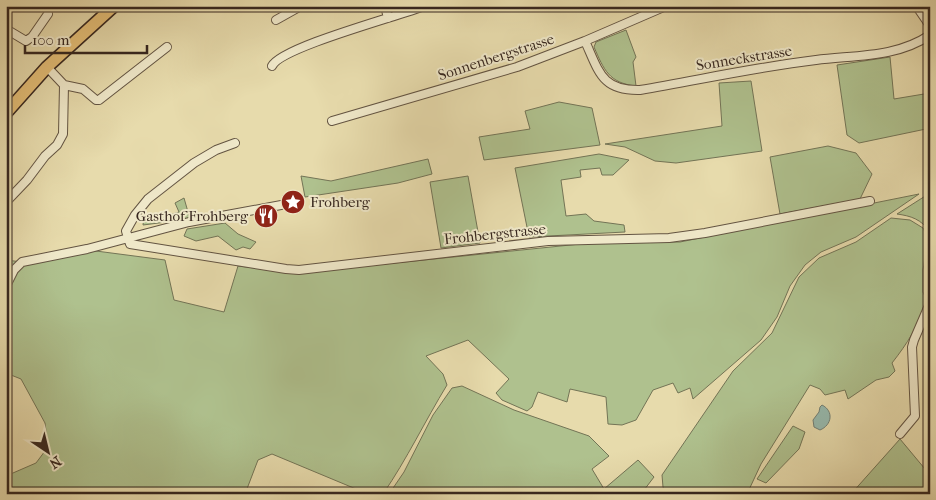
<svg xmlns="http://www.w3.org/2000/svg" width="936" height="500" font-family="'IM FELL French Canon',serif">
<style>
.green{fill:#afc18e;stroke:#737456}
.water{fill:#97baae;stroke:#717f75}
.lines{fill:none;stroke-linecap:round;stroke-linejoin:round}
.minor-casing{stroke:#635442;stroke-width:10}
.tertiary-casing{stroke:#635442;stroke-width:11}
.primary-casing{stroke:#37271f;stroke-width:14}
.minor{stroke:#efe8c9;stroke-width:8}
.tertiary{stroke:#efe8c9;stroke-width:9}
.primary{stroke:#e4be76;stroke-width:11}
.labels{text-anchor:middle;stroke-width:4;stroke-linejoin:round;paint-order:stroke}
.street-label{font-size:15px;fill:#37271f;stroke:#efe8c9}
.poi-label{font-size:15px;fill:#37271f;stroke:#efe8c9;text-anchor:start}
</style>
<rect width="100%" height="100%" fill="#e7dbac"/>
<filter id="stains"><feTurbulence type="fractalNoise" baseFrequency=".004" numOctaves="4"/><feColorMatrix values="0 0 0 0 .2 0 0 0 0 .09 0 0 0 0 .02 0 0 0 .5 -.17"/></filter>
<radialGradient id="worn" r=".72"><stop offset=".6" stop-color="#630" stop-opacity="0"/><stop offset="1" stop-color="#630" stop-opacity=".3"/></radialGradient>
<path class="green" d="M626 30 636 57 633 62 636 86C609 83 604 70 594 47L596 42Z
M890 57 894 99 930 93V138L926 129 859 143 847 135 837 65Z
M751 81 762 151 676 163 655 161 625 147 605 144 722 126 719 83Z
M559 102 592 108 600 145 484 160 479 137 530 129 525 111Z
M828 146 856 153 872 174 860 199 780 214 770 157Z
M599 154 629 160 613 175H602L600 168 580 170 581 177 561 180 566 216 586 214 594 221 624 225 625 232 529 237 515 168Z
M428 159 432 174 398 183 305 197 301 176 331 181Z
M468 176 480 243 441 248 430 182Z
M930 193V232C921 219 911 216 897 214Z
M919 194 856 237 821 252 805 265 790 286 777 317 761 340 693 399 690 388 678 393 673 383 653 390 636 420 622 425 608 424 606 397 570 389 567 402 538 392 532 407 527 411 502 400 496 393 509 379 468 340 426 356 443 374 447 385C425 421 407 459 383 494H368L272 454 258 460 245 494 6 493V476L36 463 48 447 45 423 21 379 6 373V260L22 262 96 251 165 260 174 300 224 312 238 266 297 273 590 243 680 242Z
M184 198 190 219 143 225 144 216H154L157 219 179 212 175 203Z
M891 218 910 220 923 228 928 238 923 270V292L927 301C919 325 907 344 892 363L895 371 889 377 876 380 848 399 845 390 825 395 820 389 810 385 761 464 747 494H665L663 487 662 475 733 371 772 333 799 277 819 258 856 242Z
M225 223 238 234 256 242 250 249 243 247 236 250 218 236 196 241 184 236 187 229Z
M462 386 514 410 589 436 609 456 592 469 604 489 638 460 654 477 641 494H389L404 472 433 415 452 388Z
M793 426 805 432 799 449 766 483 757 479Z
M900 439 930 475V488L924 494H851Z"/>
<path class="water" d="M822 405C834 411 832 425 820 430L814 427 813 420 819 412 820 407Z"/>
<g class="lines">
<g class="minor-casing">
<path id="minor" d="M385 6 388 18
M276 20 301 6
M6 29 26 41 32 37 48 14
M585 41C599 72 602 91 640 90 699 80 757 67 816 60 855 55 896 58 930 35
M272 66C281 47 399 16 424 6
M47 67 64 85 83 89 96 100H99L167 47
M332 121 517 67 585 41 666 6
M235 143 216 150 194 163 148 199 135 215 126 231 130 244 286 269 299 270 548 241 669 238 705 233 870 201
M6 202 27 180 45 156 57 145 63 134 64 85
M6 286 14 270 22 262 87 249 189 222 292 203
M900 434 915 416 912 347 914 340 930 303"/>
</g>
<g class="tertiary-casing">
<path id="tertiary" d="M917 6 930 25"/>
</g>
<g class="primary-casing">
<path id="primary" d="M6 113 47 67 114 6"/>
</g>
<use href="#minor" class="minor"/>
<use href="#tertiary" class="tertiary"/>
<use href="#primary" class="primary"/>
</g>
<defs>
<g id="sight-disc" transform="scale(1.25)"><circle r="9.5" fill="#8f2418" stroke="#efe8c9"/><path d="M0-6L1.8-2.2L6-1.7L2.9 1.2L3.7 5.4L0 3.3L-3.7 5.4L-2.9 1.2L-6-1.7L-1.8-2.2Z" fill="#fff"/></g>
<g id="restaurant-disc" transform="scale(1.25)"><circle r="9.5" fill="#8f2418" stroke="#efe8c9"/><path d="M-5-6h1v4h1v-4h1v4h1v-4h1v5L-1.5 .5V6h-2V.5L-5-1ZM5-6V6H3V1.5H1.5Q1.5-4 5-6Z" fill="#fff"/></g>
</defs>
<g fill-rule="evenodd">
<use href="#sight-disc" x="293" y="202"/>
<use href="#restaurant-disc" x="266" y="216"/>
</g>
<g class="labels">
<g class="street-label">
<text transform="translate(496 57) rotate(-18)" y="5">Sonnenbergstrasse</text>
<text transform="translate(744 58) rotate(-9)" y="5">Sonneckstrasse</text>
<text transform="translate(495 234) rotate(-6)" y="5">Frohbergstrasse</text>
</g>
<g class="poi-label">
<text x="310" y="207">Frohberg</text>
<text x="248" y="221" text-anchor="end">Gasthof Frohberg</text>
</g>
</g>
<rect width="936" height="500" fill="none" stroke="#e7dbac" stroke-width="25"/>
<rect x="8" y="8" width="921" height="485" fill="none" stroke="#37271f" stroke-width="2.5"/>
<rect x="12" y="12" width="911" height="475" fill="none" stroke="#37271f"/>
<g transform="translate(48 452) rotate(145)" stroke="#efe8c9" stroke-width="4" paint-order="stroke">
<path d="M0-4L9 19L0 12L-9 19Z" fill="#37271f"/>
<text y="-8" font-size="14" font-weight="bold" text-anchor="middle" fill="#37271f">N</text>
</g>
<path d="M25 45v8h122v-8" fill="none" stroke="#37271f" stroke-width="2.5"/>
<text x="32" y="45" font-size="15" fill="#37271f" stroke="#efe8c9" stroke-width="4" paint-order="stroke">100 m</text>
<rect width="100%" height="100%" filter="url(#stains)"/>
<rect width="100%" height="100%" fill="url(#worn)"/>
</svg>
